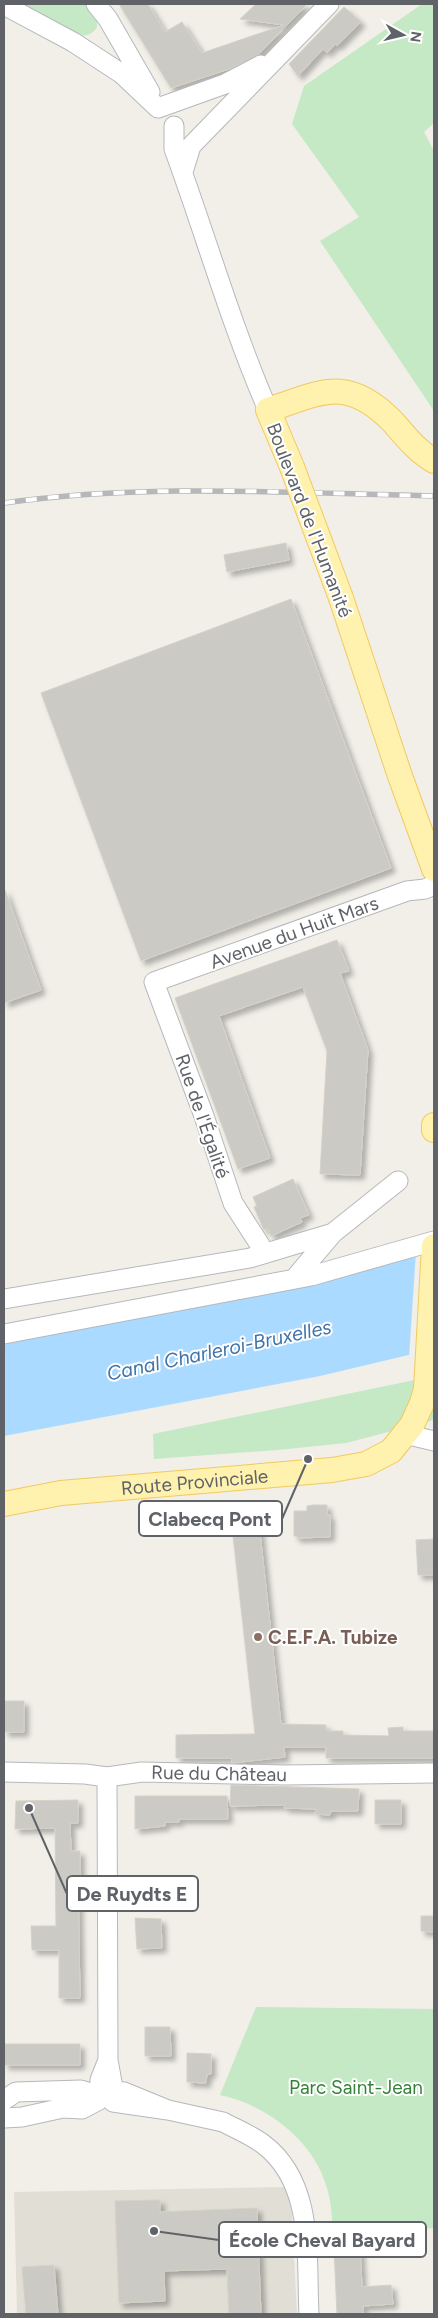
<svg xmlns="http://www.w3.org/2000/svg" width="438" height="2318" font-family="Figtree,sans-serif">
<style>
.education{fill:#e1ded6}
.green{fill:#c5e8c5}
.water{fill:#aadaff}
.pier{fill:#f1efe8}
.building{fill:#cccac5;stroke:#d6d1c6;filter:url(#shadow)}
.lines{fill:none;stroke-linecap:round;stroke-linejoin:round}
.minor-casing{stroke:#b5b8bc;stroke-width:21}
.major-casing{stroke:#f2c960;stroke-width:26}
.minor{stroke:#fff;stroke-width:19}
.major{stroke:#fff2af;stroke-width:24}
.rail-casing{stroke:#b6b7b8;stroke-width:5.5}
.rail{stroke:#fff;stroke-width:4;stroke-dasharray:11;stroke-linecap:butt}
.major-bridge-casing{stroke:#f2c960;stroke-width:26;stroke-linecap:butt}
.major-bridge{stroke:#fff2af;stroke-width:24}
.education-dot{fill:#8d6e63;stroke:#fff;stroke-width:2}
.labels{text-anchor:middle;stroke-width:4;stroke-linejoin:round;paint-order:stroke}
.street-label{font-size:19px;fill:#5f6368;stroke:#fff}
.education-label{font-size:19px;font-weight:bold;fill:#785e54;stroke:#fff;text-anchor:start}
.park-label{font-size:19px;fill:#348238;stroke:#fff}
.water-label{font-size:20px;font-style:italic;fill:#4174aa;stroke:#fff}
.leader{fill:none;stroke:#5f6368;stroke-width:2}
.callout-dot{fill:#5f6368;stroke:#fff;stroke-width:2}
.callout{fill:#fff;stroke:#5f6368;stroke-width:2}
.callout-label{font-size:20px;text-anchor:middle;font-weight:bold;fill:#5f6368}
</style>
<defs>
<filter id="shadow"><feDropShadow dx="4.5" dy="4.5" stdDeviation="2.5" flood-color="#0004"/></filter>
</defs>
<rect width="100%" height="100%" fill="#f1efe8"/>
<path class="education" d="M288 2187 291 2200 297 2314H17L14 2192Z"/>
<path class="green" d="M10 4H86L97 17V27C92 35 85 37 76 35Z
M422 4H434V123L424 132 434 151V411L320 241 359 217 292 124 304 86Z
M434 1376V1420L346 1443 278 1450 154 1459 153 1434Z
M256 2007 434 2009V2228L333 2238C332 2220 332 2202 326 2185 313 2140 265 2104 220 2095Z"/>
<path class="water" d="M434 1248V1349L320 1376 4 1436V1343L312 1285Z"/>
<path class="pier" d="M434 1245V1352L409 1358 416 1251Z"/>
<path class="building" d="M119 4H148L165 32 182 22 202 53 284 25 240 19 256 4H307L258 55 232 68 171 88Z
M344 7 361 22 337 46 335 44 327 53 323 49 298 76 289 64Z
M286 543 289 560 227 572 224 555Z
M291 599 391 868 141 961 41 693Z
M4 890H5L41 990 4 1003Z
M337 940 349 971 340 973 368 1050 360 1175 320 1174 327 1051 303 987 219 1016 270 1158 238 1169 175 998Z
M293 1179 309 1215 300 1218 302 1222 271 1236 268 1228 264 1230 254 1207 257 1206 253 1197Z
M314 1505H327V1515H330V1537L297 1538V1536H294V1511H307V1506Z
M258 1515 281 1724 326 1725V1731H343V1735L389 1736 388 1728 403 1727V1731H434V1758H326V1747H284L285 1757 232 1763V1758H176V1735L255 1734 231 1518Z
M434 1539V1575H418L416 1540Z
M4 1701H24V1732H4Z
M231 1785 359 1789 358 1811H331L330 1815 315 1814 316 1809 284 1808 285 1805 230 1806Z
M135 1796H227L228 1819H179V1822H165V1826L135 1829Z
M78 1800V1823H70L71 1851H80V1878H78L80 1998H59V1950H32L31 1926H56L55 1828 15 1829 16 1801Z
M375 1800H401V1824H375Z
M421 1916H434V1932L421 1931Z
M135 1918 161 1919 162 1948 137 1949Z
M145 2027H170L171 2056H145Z
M4 2044H80V2065H4Z
M187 2053 211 2054V2074H207L206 2083 187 2082Z
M160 2200V2212L257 2208 261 2314H229L227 2269 164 2271 165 2301 119 2303 115 2201Z
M360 2247 362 2287 391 2285 393 2304 363 2306V2314H337L334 2248Z
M54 2265 58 2314H26L22 2267Z"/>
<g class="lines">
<g class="minor-casing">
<path id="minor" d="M96 4 108 19 150 92
M4 5 73 42 122 74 158 108
M158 108 225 84 261 65
M174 126V149C206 236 231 325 268 410
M183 172 191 146 329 4
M260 1245 233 1203 204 1116 154 982 407 891 425 889 434 885
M294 1279 333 1233 398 1181
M4 1299 250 1258 333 1233
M4 1334 311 1276 434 1241
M405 1434 434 1441
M4 1772 85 1774 107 1777 142 1772 285 1775 434 1773
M107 1777 108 2060
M100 2091V2080L108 2060 113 2088
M4 2100 16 2092 81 2090 98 2095
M113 2102 168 2110 124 2092 114 2091
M168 2110 223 2122C236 2129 251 2135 263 2144 315 2183 306 2257 309 2314
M4 2118 22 2117 63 2108 82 2109 99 2100"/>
</g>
<g class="major-casing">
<g id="major">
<path d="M292 467 268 410C322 392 347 375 393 422 406 437 417 451 434 461"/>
<path d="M341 598 400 776 434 869"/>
<path d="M434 1125V1130"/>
<path id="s1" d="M4 1504 61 1493 332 1470 366 1464 391 1451 412 1425 422 1403 426 1389 434 1246"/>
</g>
</g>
<use href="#minor" class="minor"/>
<use href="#major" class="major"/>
<g class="rail-casing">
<path id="rail" d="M4 503C146 483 291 493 434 496"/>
</g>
<use href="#rail" class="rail"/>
<g class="major-bridge-casing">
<path id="major-bridge" d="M292 467 341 598"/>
</g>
<use href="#major-bridge" class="major-bridge"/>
</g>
<circle class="education-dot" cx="258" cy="1637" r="5"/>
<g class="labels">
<g class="street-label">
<text transform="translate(310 520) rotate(69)" y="7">Boulevard de l'Humanité</text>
<text transform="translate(294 932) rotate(-20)" y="7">Avenue du Huit Mars</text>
<text transform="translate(203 1116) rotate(71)" y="7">Rue de l'Égalité</text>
<text dy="7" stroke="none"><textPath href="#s1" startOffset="192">Route Provinciale</textPath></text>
<text transform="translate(219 1773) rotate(1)" y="7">Rue du Château</text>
</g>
<g class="education-label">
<text x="268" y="1644">C.E.F.A. Tubize</text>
</g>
<g class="park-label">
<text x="356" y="2094">Parc Saint-Jean</text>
</g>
<g class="water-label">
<text transform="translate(219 1350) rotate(-12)" y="7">Canal Charleroi-Bruxelles</text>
</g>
</g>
<path class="leader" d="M308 1459L282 1519M29 1808L67 1894M154 2231L219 2240"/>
<g class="callout-dot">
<circle cx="308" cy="1459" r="5"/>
<circle cx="29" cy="1808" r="5"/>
<circle cx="154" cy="2231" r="5"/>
</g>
<g class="callout">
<rect x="139" y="1501" width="143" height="35" rx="5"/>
<rect x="67" y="1876" width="131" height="35" rx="5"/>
<rect x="219" y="2222" width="207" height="35" rx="5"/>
</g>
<g class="callout-label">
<text x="210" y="1526">Clabecq Pont</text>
<text x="132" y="1901">De Ruydts E</text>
<text x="322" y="2247">École Cheval Bayard</text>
</g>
<rect width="438" height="2318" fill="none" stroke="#5f6368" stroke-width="10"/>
<g transform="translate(403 35) rotate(98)" stroke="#ffffff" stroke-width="4" paint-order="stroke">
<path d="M0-4L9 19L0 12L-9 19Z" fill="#5f6368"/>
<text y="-8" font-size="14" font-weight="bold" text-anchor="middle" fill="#5f6368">N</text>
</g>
</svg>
